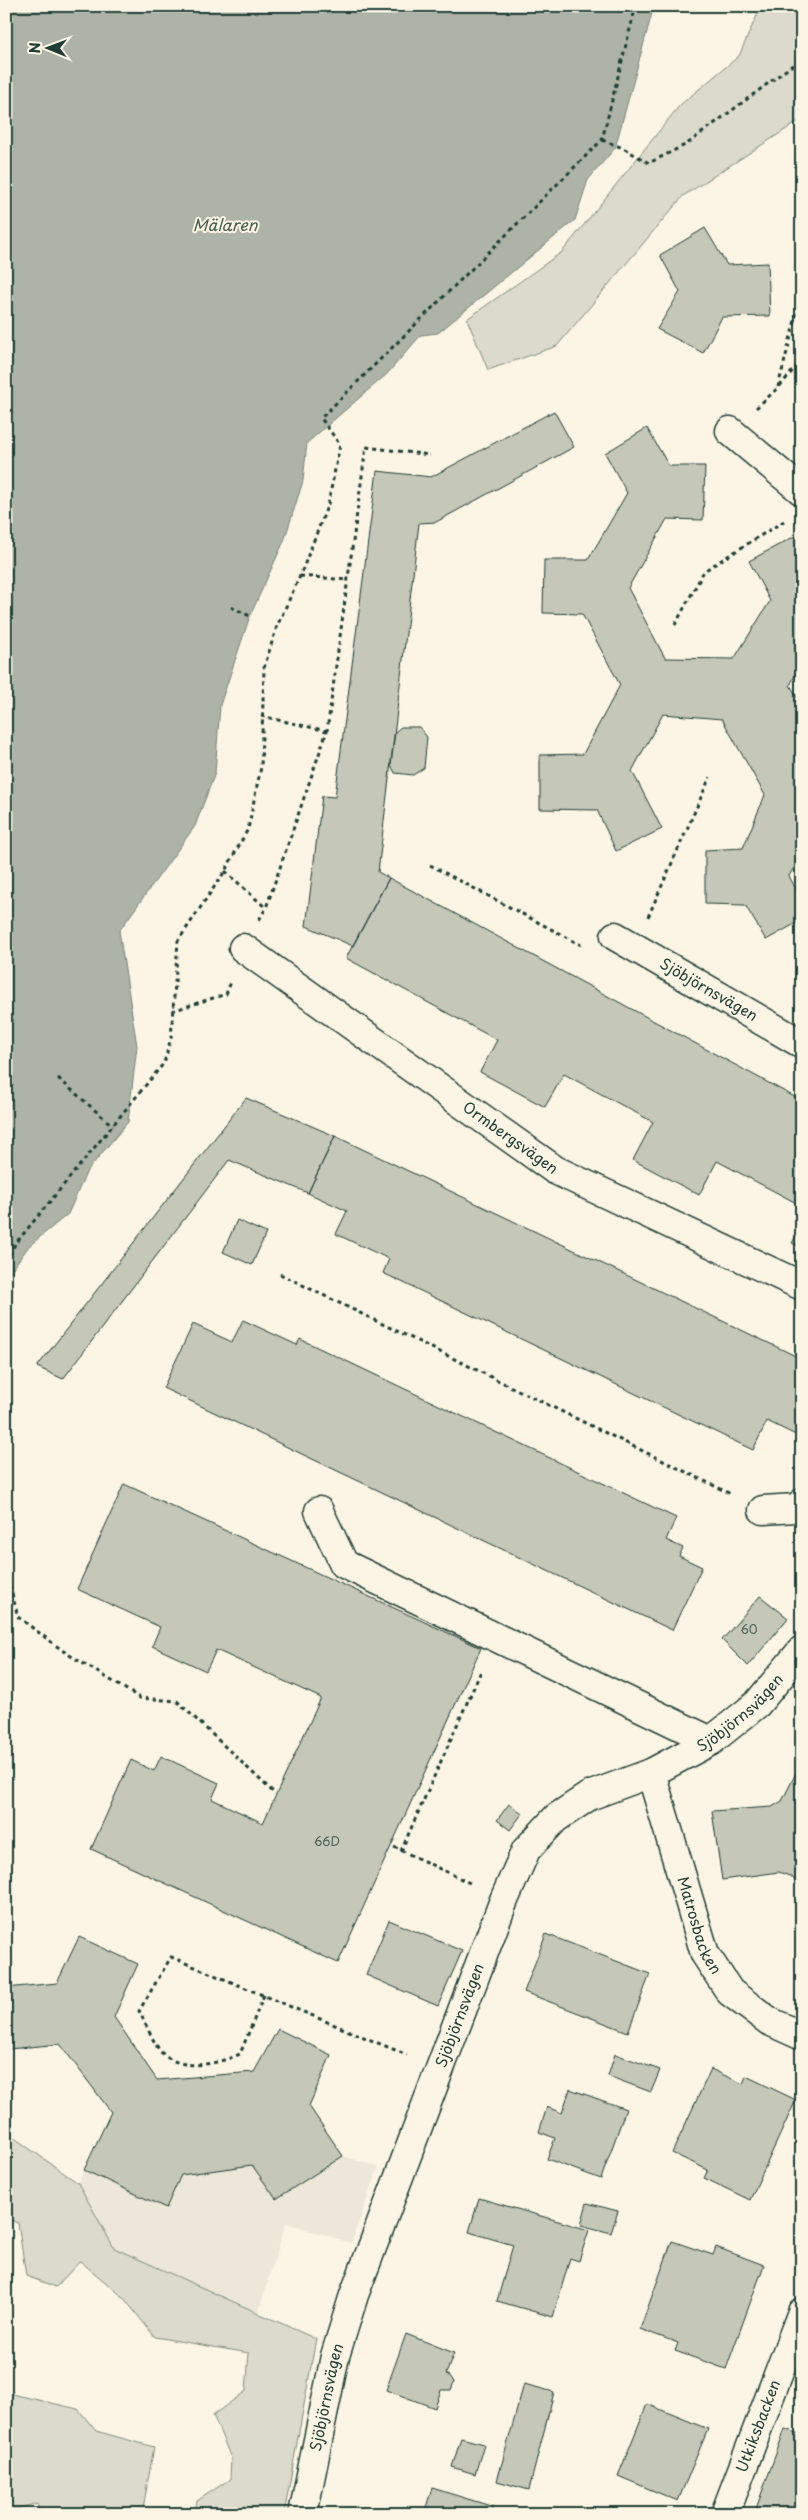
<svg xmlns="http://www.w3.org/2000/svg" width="808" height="2520" font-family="'Playpen Sans',sans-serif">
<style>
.built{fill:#ece7d8}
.green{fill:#dcdacc;stroke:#7e8c80}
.water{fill:#aeb3a7;stroke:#758479}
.building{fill:#c5c7b9;stroke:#1f3d34}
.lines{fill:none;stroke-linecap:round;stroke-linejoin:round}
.minor-casing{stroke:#1f3d34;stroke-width:31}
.path{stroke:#1f3d34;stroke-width:3;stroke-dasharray:4 4;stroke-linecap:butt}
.minor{stroke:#fcf5e5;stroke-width:28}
.labels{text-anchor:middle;stroke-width:4;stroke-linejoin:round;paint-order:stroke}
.number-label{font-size:12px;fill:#486055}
.street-label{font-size:15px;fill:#1f3d34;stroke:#fcf5e5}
.water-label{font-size:16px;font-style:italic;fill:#435a51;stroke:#fcf5e5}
</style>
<rect width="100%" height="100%" fill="#fcf5e5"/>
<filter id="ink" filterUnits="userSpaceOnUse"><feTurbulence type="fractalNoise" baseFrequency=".02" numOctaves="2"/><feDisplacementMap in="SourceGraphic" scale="10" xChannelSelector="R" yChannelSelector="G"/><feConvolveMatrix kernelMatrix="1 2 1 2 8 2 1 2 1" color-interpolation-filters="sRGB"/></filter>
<g filter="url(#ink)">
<path class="built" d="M104 2128 343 2156 379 2167 351 2243 286 2223 258 2313 113 2248 78 2183Z"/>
<path class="green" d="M761 6H802V119L683 196 557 346 488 370 467 319 562 252 680 105 739 56Z
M6 2132 78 2183 114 2248 316 2339 284 2514H195L197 2501 230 2479 231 2458 213 2415 246 2391 249 2353 155 2337 122 2296 80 2261 56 2287 26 2276 18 2223 6 2219Z
M12 2394 78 2409 96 2431 154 2447 142 2514H41L37 2503 6 2512V2398Z"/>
<path class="water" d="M6 6H654L615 148 588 180 575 220 438 333 421 335 387 374 307 443 303 481 284 541 250 616 220 705 215 773 195 826 119 931 137 1046 128 1122 87 1171 68 1214 29 1246 10 1272 6 1282Z"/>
<path class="building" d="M705 228 727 265 768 263 770 316 722 317 703 353 657 329 680 292 660 255Z
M554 411 574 447 436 522 419 523 378 872 389 878 353 946 306 926 322 796 335 797 377 471 431 477Z
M647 428 669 466H705L703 520 667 519 628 588 665 658 734 659 770 601 749 561 795 536 802 548V663L790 685 802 705V854L789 876 802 900V920L766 940 745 905 705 904V850L743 848 765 795 722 719 663 714 632 771 662 829 616 851 597 810 540 809V755L583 754 620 685 582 614 543 613 544 560H588L627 493 605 453Z
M401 727H419L427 737 424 768 413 775 395 773 391 765 395 732Z
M389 878 802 1101V1206L717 1161 699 1195 633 1160 653 1122 564 1074 545 1107 480 1072 497 1040 346 958Z
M246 1098 335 1136 308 1193 229 1160 63 1379 37 1367Z
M335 1136 802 1359V1438L767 1421 753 1450 383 1273 389 1259 336 1234 347 1211 308 1193Z
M237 1220 266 1233 252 1265 223 1252Z
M802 1226V1248L792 1243Z
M243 1320 297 1345 300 1339 676 1518 666 1540 683 1548 679 1556 702 1567 672 1630 163 1388 193 1324 232 1342Z
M124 1484 481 1648 338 1963 91 1849 131 1760 154 1771 161 1756 219 1783 212 1799 263 1823 321 1698 216 1650 206 1671 152 1646 160 1627 77 1589Z
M760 1596 788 1618 748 1666 722 1640Z
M802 1761V1891L792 1877 779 1872 722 1880 712 1811 772 1807 782 1801Z
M509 1804 522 1814 510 1830 497 1820Z
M389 1920 462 1951 438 2006 366 1975Z
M546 1934 650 1974 628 2032 524 1992Z
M79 1937 138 1964 114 2017 157 2080 254 2072 278 2029 331 2055 309 2106 343 2156 276 2199 252 2165 181 2175 166 2208 84 2170 111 2112 60 2044 9 2049 6 2022V1988L57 1983Z
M615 2054 660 2070 651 2092 608 2076Z
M711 2069 743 2084 746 2076 796 2100 750 2200 704 2178 708 2170 672 2153Z
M570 2089 626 2109 601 2179 547 2159 555 2138 539 2132 547 2107 562 2113Z
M479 2198 589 2230 579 2261 570 2258 553 2317 497 2301 513 2245 469 2232Z
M587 2203 618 2211 611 2233 581 2225Z
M672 2241 713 2255 716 2247 764 2265 726 2369 675 2351 678 2343 640 2329Z
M406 2334 454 2353 446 2374 450 2376 454 2382 451 2390H441L435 2408 386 2390Z
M524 2384 554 2392 529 2490 497 2481Z
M647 2404 708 2429 678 2501 618 2476Z
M785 2429 802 2435V2514H754Z
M461 2438 484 2444 475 2474 452 2467Z
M432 2488 494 2507 492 2514H424Z"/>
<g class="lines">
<g class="minor-casing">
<g id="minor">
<path d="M730 431 802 491"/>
<path id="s1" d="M615 936 802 1044"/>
<path id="s2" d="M243 948 555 1170 802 1286"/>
<path d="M763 1510 796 1508 802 1503"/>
<path d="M319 1511 344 1564 711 1741"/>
<path id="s3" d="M651 1773 705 1954 730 1992 769 2021 802 2036"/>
<path id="s4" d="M303 2514 335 2356 354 2295 504 1900 526 1850 556 1818 589 1796 651 1773 711 1741 757 1704 802 1650"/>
<path id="s5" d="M725 2514 802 2312"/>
</g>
</g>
<path class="path" d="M602 140 623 148 649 163 687 144 802 58
M778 387 802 293
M756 408 778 388 802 360
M300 576 348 580
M231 607 250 616
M675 625 704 571 784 521
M261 716 327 731
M430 865 581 945
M225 871 266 908
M648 917 710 777
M259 920 266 908 327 731 366 447 430 455
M172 1011 226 994 231 982
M58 1078 113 1126
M6 1262 15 1244 164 1063 171 1038 178 941 225 871 248 829 261 767 264 668 277 626 300 576 328 504 340 445 321 418 602 140 634 13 638 6
M280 1274 733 1495
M6 1570 18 1617 66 1653 140 1698 177 1701 274 1793
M394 1847 472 1884
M401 1851 482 1669
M264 1995 240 2054C218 2064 183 2072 163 2054 155 2047 145 2022 139 2011L171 1957 407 2055"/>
<use href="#minor" class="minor"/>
</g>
</g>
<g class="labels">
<g class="number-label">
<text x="749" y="1634">60</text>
<text x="327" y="1846">66D</text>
</g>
<g class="street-label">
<text dy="5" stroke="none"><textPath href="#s1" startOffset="108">Sjöbjörnsvägen</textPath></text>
<text dy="5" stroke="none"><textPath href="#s2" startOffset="328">Ormbergsvägen</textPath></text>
<text dy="5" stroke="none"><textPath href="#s4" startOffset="960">Sjöbjörnsvägen</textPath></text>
<text dy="5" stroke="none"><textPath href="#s3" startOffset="160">Matrosbacken</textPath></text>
<text dy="5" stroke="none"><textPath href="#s4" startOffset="524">Sjöbjörnsvägen</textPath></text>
<text dy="5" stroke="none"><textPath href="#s4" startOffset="119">Sjöbjörnsvägen</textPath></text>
<text dy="5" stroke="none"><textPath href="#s5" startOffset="94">Utkiksbacken</textPath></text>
</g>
<g class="water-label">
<text x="225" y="231">Mälaren</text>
</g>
</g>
<rect width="808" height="2520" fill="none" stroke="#fcf5e5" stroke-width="25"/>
<rect x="12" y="12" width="783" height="2495" fill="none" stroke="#1f3d34" stroke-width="2" filter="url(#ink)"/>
<g transform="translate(48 48) rotate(271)" stroke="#fcf5e5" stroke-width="4" paint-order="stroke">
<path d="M0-4L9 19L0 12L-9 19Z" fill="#1f3d34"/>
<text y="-8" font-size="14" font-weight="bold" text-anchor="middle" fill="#1f3d34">N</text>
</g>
</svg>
